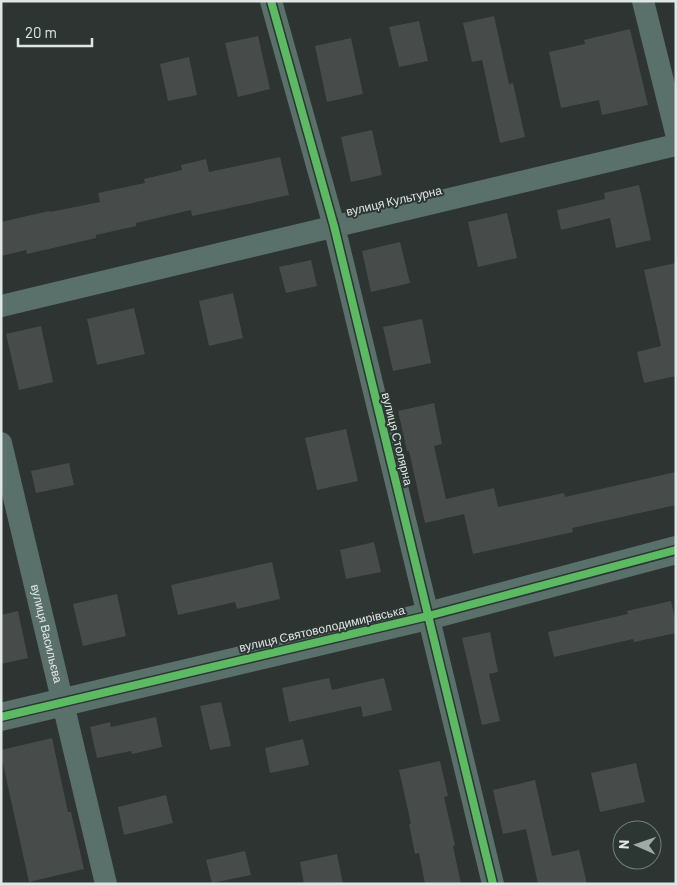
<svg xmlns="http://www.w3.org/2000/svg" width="677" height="885" font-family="Barlow,sans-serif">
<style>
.building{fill:#474c4a}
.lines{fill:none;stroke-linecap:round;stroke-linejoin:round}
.minor{stroke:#5a706a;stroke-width:22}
.tertiary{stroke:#5a706a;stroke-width:28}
.cycleway-casing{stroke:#2c3633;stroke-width:11}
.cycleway{stroke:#5cba63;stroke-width:8}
.labels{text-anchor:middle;stroke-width:4;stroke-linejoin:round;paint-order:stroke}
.street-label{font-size:12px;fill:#e0e6e4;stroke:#2c3633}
</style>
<rect width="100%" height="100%" fill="#2e3432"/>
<path class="building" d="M494 16 509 84 513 83 525 137 500 143 482 60 472 62 463 23Z
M419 21 428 61 399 67 389 27Z
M630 29 648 105 602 115 599 100 561 108 549 52 585 44 584 40Z
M258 36 270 89 238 97 225 43Z
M351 38 363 94 327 102 315 46Z
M189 57 197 95 168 101 160 64Z
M372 130 382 175 351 182 341 137Z
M280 157 289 195 192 216 191 210 136 223V226L96 235V238L27 254 26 250 1 256V222L49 211 50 212 100 202 98 193 145 183 144 179 182 170 181 165 206 159 209 172Z
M639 185 651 240 616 248 610 218 561 230 557 210 605 199 604 193Z
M507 213 517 258 478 267 468 222Z
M400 242 410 283 371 292 362 251Z
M311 260 317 286 286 293 279 267Z
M676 263V376L644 383 637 352 661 346 644 270Z
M233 293 243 338 209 346 199 301Z
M134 308 145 354 97 365 87 319Z
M422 319 431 363 393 371 383 327Z
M41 326 53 382 19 390 6 334Z
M434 403 442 444 434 446 446 499 494 488 498 507 564 493 565 497 676 472V505L572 528 573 532 473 554 464 514 425 523 409 451H407L398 411Z
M346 429 358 481 317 490 305 438Z
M69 463 74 485 36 493 31 471Z
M374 542 381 572 346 579 340 550Z
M272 562 280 599 237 609 235 602 178 615 171 585Z
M117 594 126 636 83 646 73 604Z
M671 601 676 623V633L634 642 633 639 554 657 548 632 628 614 627 611Z
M18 611 28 658 1 664V615Z
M490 632 498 672 489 674 500 721 482 725 462 638Z
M329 678 332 690 384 678 392 710 363 717 361 706 289 722 282 688Z
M221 702 231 746 210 750 200 706Z
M156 717 162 747 132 754 131 751 97 758 90 727 110 722 111 727Z
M52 738 68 812H71L84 869 29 882 1 755V750Z
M303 739 309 765 270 773 265 748Z
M440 761 448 796 444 797 455 845 453 846 461 884H425L419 853 415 854 409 824H411L399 770Z
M636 763 645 802 600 812 591 773Z
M535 780 552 856 579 850 587 884H538L526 829 503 834 493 790Z
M166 795 173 823 124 835 118 807Z
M245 851 251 875 212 883 206 860Z
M337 854 343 884H304L300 862Z"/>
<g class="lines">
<g class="minor">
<path d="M271 1 334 226 493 884"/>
<path d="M643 1 676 133"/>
<path d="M1 306 676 145"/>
<path id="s1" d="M1 443 106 884"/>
</g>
<path class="tertiary" d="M1 717 428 616 676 550"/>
<g class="cycleway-casing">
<path id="cycleway" d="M271 1 334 226 493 884
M1 717 428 616 676 550"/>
</g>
<use href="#cycleway" class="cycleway"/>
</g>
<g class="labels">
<g class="street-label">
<text transform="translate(394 201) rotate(-13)" y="4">вулиця Культурна</text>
<text transform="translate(397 439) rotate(76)" y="4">вулиця Столярна</text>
<text transform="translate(322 629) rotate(-13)" y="4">вулиця Святоволодимирівська</text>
<text dy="4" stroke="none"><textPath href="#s1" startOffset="196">вулиця Васильєва</textPath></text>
</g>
</g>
<rect width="677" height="885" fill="none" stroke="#e0e6e4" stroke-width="5"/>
<g transform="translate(637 845) rotate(272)"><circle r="24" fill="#2c3633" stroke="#747c7a"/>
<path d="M0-4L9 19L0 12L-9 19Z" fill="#a2a8a6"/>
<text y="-8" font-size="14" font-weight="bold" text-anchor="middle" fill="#e0e6e4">N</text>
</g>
<path d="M18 38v8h74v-8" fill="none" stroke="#e0e6e4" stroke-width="2.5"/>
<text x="25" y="38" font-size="15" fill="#e0e6e4" stroke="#2c3633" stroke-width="4" paint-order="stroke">20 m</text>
</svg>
